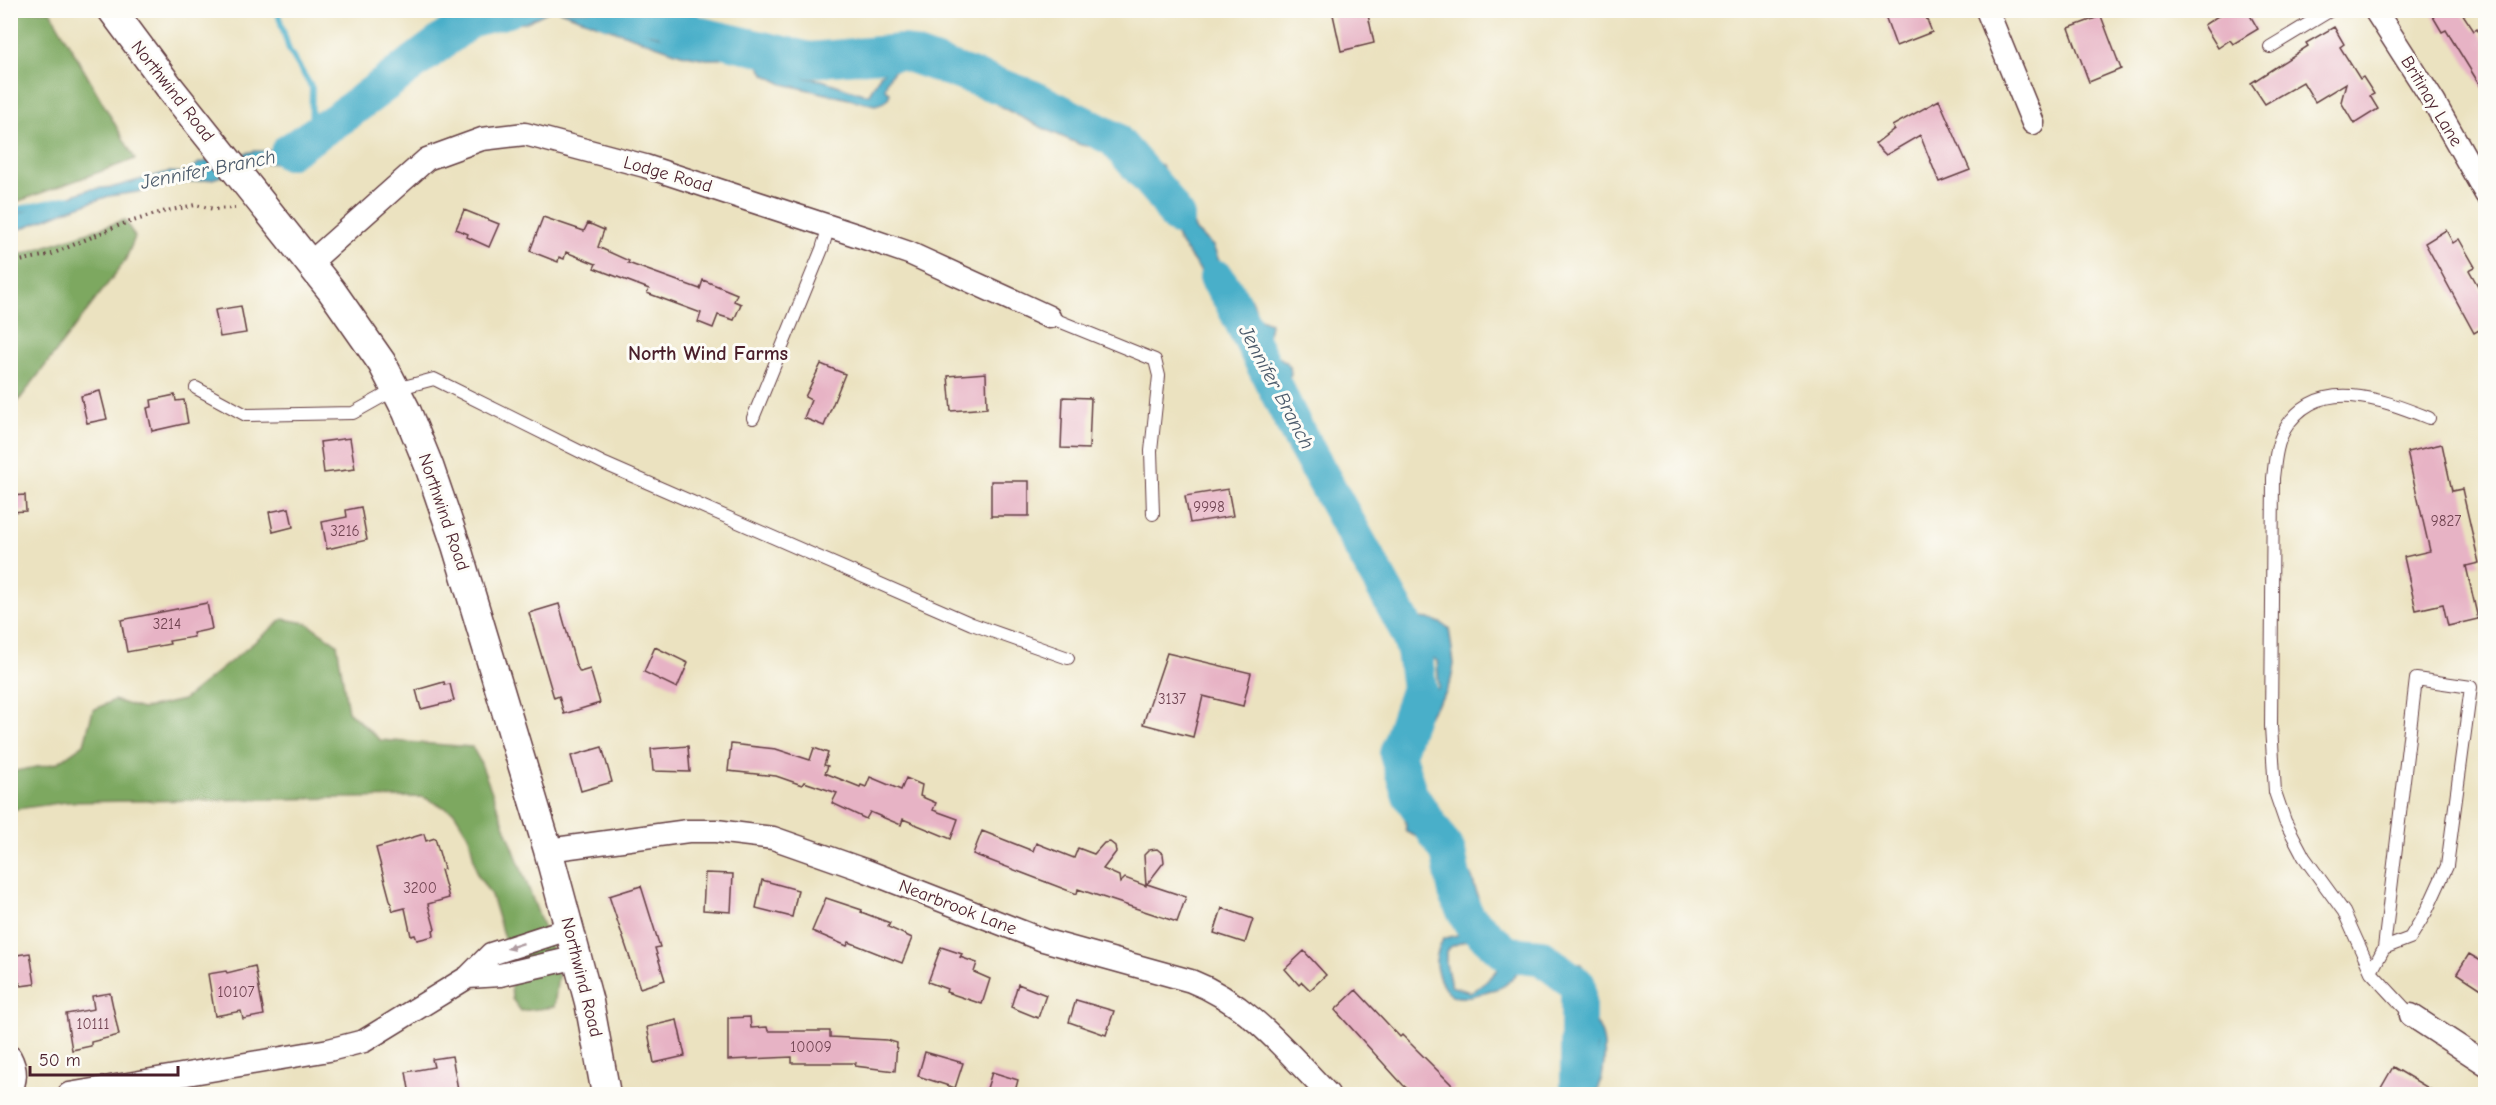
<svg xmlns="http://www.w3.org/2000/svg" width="2496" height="1105" font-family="'Comic Neue',sans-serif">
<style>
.forest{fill:#7da860;stroke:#646446;stroke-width:1.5}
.water{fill:#4aafc9;stroke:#4a677a;stroke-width:1.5}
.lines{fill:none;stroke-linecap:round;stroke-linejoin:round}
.stream{stroke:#4aafc9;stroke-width:6}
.river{stroke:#4aafc9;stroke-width:36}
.building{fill:#e7b3c5}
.service-casing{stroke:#623c41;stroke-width:14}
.minor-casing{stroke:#623c41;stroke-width:25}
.tertiary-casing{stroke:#623c41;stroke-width:31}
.path{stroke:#623c41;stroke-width:4;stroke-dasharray:1.5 4.5;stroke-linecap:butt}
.service{stroke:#fff;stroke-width:12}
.minor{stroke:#fff;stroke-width:22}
.tertiary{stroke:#fff;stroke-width:28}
.oneway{fill:#ae9aa0}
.labels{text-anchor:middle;stroke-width:6;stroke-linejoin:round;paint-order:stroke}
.number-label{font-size:15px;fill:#714452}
.street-label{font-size:18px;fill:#4a1f2b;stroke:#fdfcf7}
.water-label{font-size:20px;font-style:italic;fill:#4a596a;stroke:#fdfcf7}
.neighbourhood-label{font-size:20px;font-weight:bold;fill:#4a1f2b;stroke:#fdfcf7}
</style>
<rect width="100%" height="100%" fill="#fdfcf7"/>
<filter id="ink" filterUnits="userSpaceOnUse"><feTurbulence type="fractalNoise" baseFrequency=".0167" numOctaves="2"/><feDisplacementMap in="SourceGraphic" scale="12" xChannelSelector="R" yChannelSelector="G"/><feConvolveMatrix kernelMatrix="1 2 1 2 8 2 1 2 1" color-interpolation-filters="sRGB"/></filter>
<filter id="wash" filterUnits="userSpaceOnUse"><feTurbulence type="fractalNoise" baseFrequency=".008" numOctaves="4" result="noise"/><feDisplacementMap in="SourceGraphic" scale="24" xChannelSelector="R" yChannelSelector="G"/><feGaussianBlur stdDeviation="1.35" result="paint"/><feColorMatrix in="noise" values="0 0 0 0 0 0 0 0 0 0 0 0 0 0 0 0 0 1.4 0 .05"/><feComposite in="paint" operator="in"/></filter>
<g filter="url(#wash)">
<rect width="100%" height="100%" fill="#ebe2c0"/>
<path class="forest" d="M11 10 50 11 135 159 11 204Z
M125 220 135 237 125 261 13 408H11V256H16Z
M283 619 307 623 337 644 348 711 380 740 472 747 480 761 559 968 554 1007 521 1011 512 999 509 955 491 895 477 874 469 836 454 812 423 797 66 802 11 810 10 772 57 763 84 744 93 710 114 700 142 709 183 700Z"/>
<path class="water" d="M474 11H549L525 23 478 25 461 23 433 48 407 82 344 127 315 143 288 162 264 163 212 179 176 184 165 183 145 191 109 196 65 211 11 233 10 217 46 202H54L90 189 114 187 168 172 187 173 199 163 255 151H275L291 145 312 130H318L333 124 401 80 430 39 461 17Z
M559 11H598L642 31 683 42 710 39 751 47 781 66 807 78 822 80 863 94H869L880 75 895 62 910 57H944L960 64 980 83 1009 102 1029 109 1062 128 1074 131 1092 129 1104 132 1147 156 1162 166 1173 192 1187 210 1196 231 1213 246 1219 261 1253 302 1258 318 1270 323C1270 328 1268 332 1268 338 1270 352 1280 357 1290 366L1291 374 1285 383 1287 389 1303 408 1312 433 1323 447 1329 462 1336 466 1349 512 1368 551 1367 566 1370 575 1384 599 1393 610 1407 620C1423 616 1436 619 1449 628L1454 664 1451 680 1445 694 1401 751 1395 775C1399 787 1413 803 1423 811 1426 813 1429 814 1431 816 1434 819 1435 825 1438 828 1444 835 1451 841 1457 849 1470 868 1490 915 1473 935 1465 945 1453 942 1446 951V964L1451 986 1470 992C1491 983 1501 957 1527 955L1581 964C1588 975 1582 980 1583 991 1584 1006 1594 1017 1600 1030 1608 1046 1604 1080 1596 1094H1585L1593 1079 1596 1046 1591 1035 1579 1025 1575 1000 1552 966C1545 962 1536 961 1529 964 1519 967 1513 979 1505 985 1500 989 1494 989 1488 991 1471 997 1451 1005 1441 982 1433 965 1435 956 1443 939L1457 935 1465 929 1475 912 1474 899 1446 844 1436 838 1415 836 1406 832 1405 812 1401 797 1388 776 1389 765 1399 736 1439 687 1437 661 1427 654 1423 645 1405 626 1382 610 1370 596 1351 557 1318 466 1300 441 1288 408 1277 394 1256 345 1237 313 1205 277 1178 240 1174 229 1175 221 1157 200 1144 171 1133 160 1102 148 1081 145 1047 130 1007 110 929 63C909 58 888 68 885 89L890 93C888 101 883 103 875 105L783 84 765 75 755 60 742 55 731 54 717 59H706L681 54Z"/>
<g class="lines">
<path class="stream" d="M277 10 289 50 312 88 311 137
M10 211 69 198"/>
<path class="river" d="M608 10 660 16 697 34 810 60 902 52 1033 98 1114 139 1162 194 1177 217
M288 152 341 117 472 19 508 10
M1217 278 1230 298 1299 435 1406 628 1414 651 1419 688 1397 754 1410 795 1448 852 1457 897 1469 920 1507 954 1541 957 1578 985V1094"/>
</g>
<g id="blocks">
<path class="building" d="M1332 10H1367L1374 43 1341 51Z
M1883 10H1923L1932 32 1896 46Z
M2227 10H2247L2258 29 2233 44 2230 40 2218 48 2204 25Z
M2429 10H2460L2474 31 2477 29 2486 43V95L2446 30 2442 32Z
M2101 16 2121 69 2089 82 2069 28Z
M2334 27 2344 44 2340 47 2360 79 2363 77 2374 94 2370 96 2378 109 2354 124 2341 102 2346 83 2315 102 2303 82 2265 104 2251 83 2308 46 2306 43Z
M1939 100 1970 170 1939 182 1920 135 1886 155 1875 144 1894 129 1892 126Z
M464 210 499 224 489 247 467 237 468 234 456 229Z
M543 217 584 231 588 223 604 230 598 247 629 261 628 263 700 289 703 280 737 294 734 301 741 304 734 320 718 315 713 328 698 322 701 313 647 293 649 289 594 268 596 264 566 252 564 259 559 257 558 262 530 251Z
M2446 230 2453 243 2459 239 2475 267 2469 270 2486 300V326L2474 333 2425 243Z
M241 306 246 333 220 337 215 310Z
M821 364 845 374 824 426 804 418 811 400 805 397Z
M986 373 987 408 951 411 948 376Z
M100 391 107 419 87 423 81 396Z
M175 395 176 401 184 400 188 423 152 431 147 408 152 407 151 400Z
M1063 397 1091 398 1089 449 1061 448Z
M350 438 355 469 324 473 320 442Z
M2442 444 2452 491 2462 489 2479 563 2466 566 2478 619 2448 626 2443 604 2416 610 2404 557 2430 551 2407 452Z
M991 481H1029V516H991Z
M1228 489 1233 516 1190 523 1185 496Z
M25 495 26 511 10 512V496Z
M361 507 367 540 327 549 322 522 347 517 346 510Z
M289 508 293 527 273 532 269 512Z
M207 603 212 629 193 633 194 637 169 641 170 644 127 652 121 620Z
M559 604 576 665 580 672 590 669 600 703 564 714 559 696 554 698 529 613Z
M655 647 688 663 677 688 644 672Z
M1167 653 1251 673 1243 706 1203 696 1193 737 1143 724Z
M444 682 445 685 450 684 454 701 421 709 416 690Z
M731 744 776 749 810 760 814 748 828 753 824 765 828 766 825 773 860 787 861 785 866 787 870 777 901 790 906 778 922 785 920 796 936 803 933 810 958 819 951 839 903 819 901 825 870 812 866 819 832 803 837 793 804 782 802 785 776 776 728 771Z
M688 746 690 772 653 771 651 749Z
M602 747 612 782 581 791 571 756Z
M982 831 1033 851 1036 843 1074 858 1078 848 1094 854 1104 843 1110 842 1115 846 1116 852 1103 869 1119 876 1120 883 1125 878 1146 886 1144 855 1149 850 1157 849 1163 854 1164 862 1147 884 1186 897 1177 922 1078 889 1077 894 973 854Z
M424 834 426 841 435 838 444 869 441 870 449 898 428 904 435 929 433 930 434 936 417 940 415 935 411 936 405 908 393 911 376 848Z
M705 873 733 874 731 912 703 910Z
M762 880 798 890 792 917 756 908Z
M641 886 660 947 655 948 665 980 640 988 609 896Z
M826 898 862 910 861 912 890 923 888 927 912 938 902 963 849 942 847 946 812 931Z
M1222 908 1253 919 1245 943 1214 933Z
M941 947 962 954 960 957 977 963 974 972 990 979 982 1004 946 992 947 989 928 982Z
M1304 951 1326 975 1310 990 1302 982 1299 985 1285 969Z
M30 953 35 984 21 986 20 983 10 984V956Z
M2469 954 2486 964V992L2457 973Z
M255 966 264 1015 243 1019 241 1011 215 1016 208 974 226 971 227 973Z
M1018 984 1046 995 1038 1018 1011 1007Z
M1356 990 1400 1037 1402 1035 1455 1088 1446 1095H1415L1403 1085 1335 1010Z
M110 993 119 1035 91 1042V1046L72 1050 66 1014 94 1009 92 996Z
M1076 1000 1114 1011 1106 1035 1069 1022Z
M750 1017 751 1028 767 1027 768 1031H830V1037L887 1040 897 1043 895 1071 855 1066 856 1063H792V1057L728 1060V1018Z
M677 1020 685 1056 654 1063 647 1027Z
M925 1052 963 1063 955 1088 918 1076Z
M452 1056 459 1095H410L406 1072 434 1067 432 1059Z
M2393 1067 2440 1095H2377Z
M992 1072 1018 1080 1014 1095H985Z"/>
</g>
</g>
<g filter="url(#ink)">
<use href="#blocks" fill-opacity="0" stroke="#623c41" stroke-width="1.5"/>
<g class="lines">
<g class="service-casing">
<path id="service" d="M2270 47 2331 10
M1049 317 1155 360 1159 376 1151 451 1153 514
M196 388 246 415 353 413 396 389 434 379 605 464 972 624 1068 658
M753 418 822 249 829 226
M2371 972 2384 948 2416 679 2471 687 2447 866 2426 912 2410 938 2384 948
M2411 1015 2371 972 2344 912 2304 857 2285 821 2275 792 2271 726 2273 478C2275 462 2276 444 2285 429 2318 374 2383 400 2429 418"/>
</g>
<g class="minor-casing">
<path id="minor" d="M1987 10 2033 123
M2375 10 2434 102 2486 194
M310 263 427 159 482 139 525 134 645 166 868 239 909 253 1049 317
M548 850 688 831H716L773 838 864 870 1043 940 1191 981C1248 1003 1287 1052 1328 1094
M468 977 500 975 578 957
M2411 1015 2486 1064
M10 1057C17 1070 16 1080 10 1093
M69 1094 329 1050 364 1041 468 977 491 954 571 928"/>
</g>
<g class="tertiary-casing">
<path id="tertiary" d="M112 10 170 88 331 290 382 363 407 412 429 466 456 545 548 850 589 1002 606 1094"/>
</g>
<path class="path" d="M10 263 52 254 120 225 162 212 195 205 214 209 235 208"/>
<use href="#service" class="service"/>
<use href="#minor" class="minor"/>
<use href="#tertiary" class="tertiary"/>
</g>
<defs><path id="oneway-solid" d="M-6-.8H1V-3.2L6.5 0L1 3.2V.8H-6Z" transform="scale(1.5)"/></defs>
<use class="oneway" href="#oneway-solid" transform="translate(515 946) rotate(162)"/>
</g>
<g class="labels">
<g class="number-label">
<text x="1209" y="512">9998</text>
<text x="2446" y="526">9827</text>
<text x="345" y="536">3216</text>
<text x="167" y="629">3214</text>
<text x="1172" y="704">3137</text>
<text x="420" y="893">3200</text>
<text x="236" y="997">10107</text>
<text x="93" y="1029">10111</text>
<text x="811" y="1052">10009</text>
</g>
<g class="street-label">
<text transform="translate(173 91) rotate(52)" y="6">Northwind Road</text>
<text transform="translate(2432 101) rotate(59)" y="6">Britinay Lane</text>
<text transform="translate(668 174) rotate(16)" y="6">Lodge Road</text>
<text transform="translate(444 512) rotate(71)" y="6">Northwind Road</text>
<text transform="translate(958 907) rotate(21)" y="6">Nearbrook Lane</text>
<text transform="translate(582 977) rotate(76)" y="6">Northwind Road</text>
</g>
<g class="water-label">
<text transform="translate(208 169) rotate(-11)" y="7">Jennifer Branch</text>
<text transform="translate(1277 387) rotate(62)" y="7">Jennifer Branch</text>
</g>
<g class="neighbourhood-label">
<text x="708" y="360">North Wind Farms</text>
</g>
</g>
<rect width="2496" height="1105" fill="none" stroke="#fdfcf7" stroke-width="36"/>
<path d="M30 1066v9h148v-9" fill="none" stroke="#4a1f2b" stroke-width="3"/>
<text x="39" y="1066" font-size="18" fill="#4a1f2b" stroke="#fdfcf7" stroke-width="4.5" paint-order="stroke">50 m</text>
</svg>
